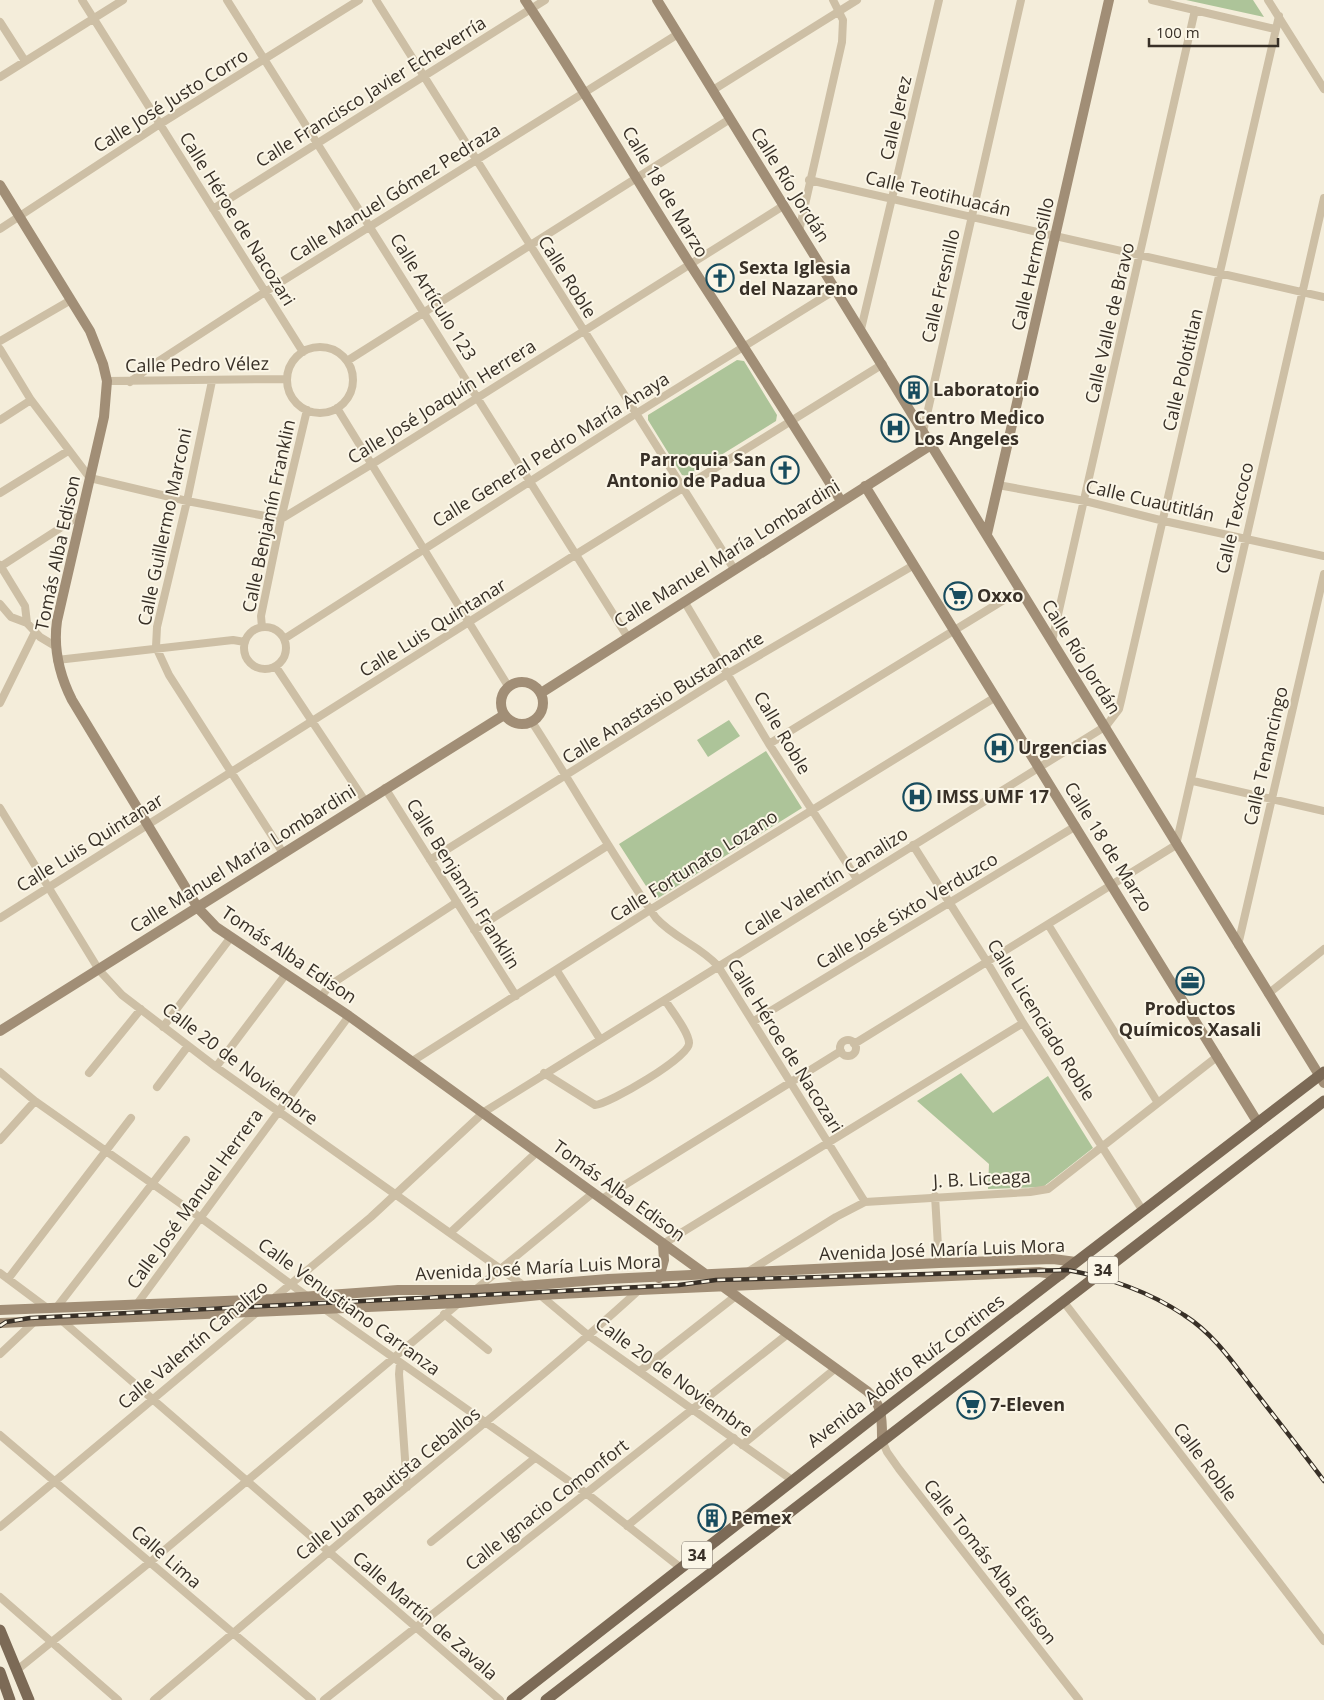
<svg xmlns="http://www.w3.org/2000/svg" width="1324" height="1700" font-family="'Open Sans',sans-serif">
<style>
.green{fill:#adc499}
.lines{fill:none;stroke-linecap:round;stroke-linejoin:round}
.street{stroke:#cdbfa5;stroke-width:8}
.secondary{stroke:#a18e76;stroke-width:10}
.primary{stroke:#7c6a56;stroke-width:11}
.rail-casing{stroke:#383027;stroke-width:4.5}
.rail{stroke:#fbf6e7;stroke-width:2.5;stroke-dasharray:8;stroke-linecap:butt}
.labels{text-anchor:middle;stroke-width:4;stroke-linejoin:round;paint-order:stroke}
.shield{fill:#fbf6e7;stroke:#726b61;stroke-width:1}
.shield-label{font-size:16px;font-weight:bold;fill:#383027}
.street-label{font-size:18px;fill:#383027;stroke:#fbf6e7}
.poi-label{font-size:18px;font-weight:bold;fill:#383027;stroke:#fbf6e7;text-anchor:start}
</style>
<rect width="100%" height="100%" fill="#f4edda"/>
<path class="green" d="M1186 0H1253L1264 17Z
M737 360 744 361 777 415 776 421 687 476 682 475 648 420V415Z
M729 720 740 736 708 757 697 740Z
M766 751 802 808 655 900 619 844Z
M961 1073 993 1113 1048 1076 1093 1148 1043 1187 988 1189 989 1164 917 1101Z"/>
<g class="lines">
<path class="street" d="M82 0 303 352
M227 0 627 636
M376 0 734 569
M1152 0 1275 29
M1268 0 1324 89
M0 22 25 61
M0 77 123 0
M713 90 857 0
M809 180 1324 297
M213 209 545 0
M0 229 160 124 359 0
M799 231 842 42 843 20 833 0
M861 329 939 0
M0 341 71 300
M287 380a33 33 0 1 1 66 0a33 33 0 1 1-66 0Z
M0 349 31 400 90 478 187 501 281 519 372 464 783 206
M347 361 730 119
M107 381 287 379
M212 381 187 501 157 627 156 647 169 675 283 853
M130 382 151 366 265 292 678 34
M337 408 508 686
M0 420 31 400
M923 432 1021 0
M998 485 1085 501 1164 521 1324 556
M0 493 68 451
M0 565 25 606 27 623
M0 567 82 514
M684 601 769 744 857 879
M0 604 11 617 27 623 40 637 55 646
M244 648a21 21 0 1 1 42 0a21 21 0 1 1-42 0Z
M262 627 261 616 281 519 307 410
M284 639 637 413 835 290
M1052 641 1195 10
M57 660 233 640 245 642
M276 667 365 801
M0 703 35 632
M532 722C574 787 612 855 656 918 674 938 700 946 718 966L865 1202
M769 744 1020 590
M1193 781 1324 811
M385 788 516 996
M0 808 99 970 122 995 216 1067 523 1285
M913 845 987 962 1023 1023 1143 1211
M430 860 729 673 914 565
M0 918 575 555 883 364
M1049 926 1158 1103
M474 930 607 846
M1238 945 1324 574
M557 971 600 1039
M1268 994 1324 949
M320 998 330 985 457 902
M754 1021 1076 826
M163 1027 231 937
M840 1048a8 8 0 1 1 16 0a8 8 0 1 1-16 0Z
M854 1044 1176 845 1324 198
M411 1062 650 910 994 698
M216 1067 286 974
M0 1072 35 1101 201 1218 323 1308 586 1493 681 1568
M89 1073 141 1009
M544 1073 595 1105C609 1104 690 1057 689 1043 689 1032 671 1010 665 1000
M157 1087 188 1046
M0 1140 35 1101
M935 1196 939 1263
M602 1199 841 1051
M450 1233 537 1152
M663 1244 1023 1023
M0 1273 47 1308
M8 1279 131 1118
M725 1286 836 1217 865 1202 1030 1192 1048 1189 1218 1056
M475 1290 593 1193
M540 1295 589 1336 792 1480
M1063 1301 1324 1641
M137 1304 349 1016
M57 1307 186 1140
M444 1314 488 1350
M60 1319 500 1700
M0 1354 36 1320
M400 1363 399 1374 407 1487
M640 1371 737 1295
M0 1435 312 1700
M882 1440 887 1452 899 1469 1079 1700
M742 1445 836 1368
M627 1526 734 1438
M0 1527 371 1217 484 1112 1106 726 1119 709 1121 701 1279 16
M431 1542 535 1458
M0 1597 118 1700
M17 1670 149 1563 459 1303
M154 1700C233 1634 311 1566 391 1500 475 1431 559 1363 639 1290
M324 1700 789 1333"/>
<path class="secondary" d="M525 0C583 87 634 177 690 264 741 343 792 421 841 501
M657 0 1324 1083
M0 185 90 331 103 364 107 381 104 417 57 621C53 649 59 674 72 700L198 908 216 927 349 1016 867 1391C883 1405 882 1420 882 1440
M865 486 1258 1123
M987 534 1109 0
M501 703a21 21 0 1 1 42 0a21 21 0 1 1-42 0Z
M541 693 931 445
M0 1031 504 715
M659 1278 664 1260 663 1244
M0 1310 273 1299 398 1290H475L608 1279 939 1263 1053 1259 1076 1262
M0 1323 459 1303 540 1295 639 1290 1039 1272 1061 1275"/>
<path class="primary" d="M0 1630 29 1700
M0 1672 10 1700
M512 1700 882 1411 1324 1072
M546 1700 1324 1101"/>
<g class="rail-casing">
<path id="rail" d="M0 1326 6 1322 30 1318 679 1285 716 1280 1067 1270C1107 1277 1150 1292 1184 1315 1214 1334 1233 1363 1254 1390 1277 1420 1301 1450 1324 1481"/>
</g>
<use href="#rail" class="rail"/>
</g>
<defs>
<g id="church-ring" transform="scale(1.4375)"><circle r="9.5" fill="#fbf6e7" stroke="#184c5e" stroke-width="1.5"/><path d="M-1.2-6h2.4v3.5h3.3v2.4h-3.3V6h-2.4V-.1h-3.3v-2.4h3.3Z" fill="#184c5e"/></g>
<g id="building-ring" transform="scale(1.4375)"><circle r="9.5" fill="#fbf6e7" stroke="#184c5e" stroke-width="1.5"/><path d="M-4-6H4V6H1V3H-1V6H-4ZM-2.5-4.3h1.7v1.8h-1.7ZM.8-4.3h1.7v1.8H.8ZM-2.5-1h1.7V.8h-1.7ZM.8-1h1.7V.8H.8Z" fill="#184c5e"/></g>
<g id="hospital-ring" transform="scale(1.4375)"><circle r="9.5" fill="#fbf6e7" stroke="#184c5e" stroke-width="1.5"/><path d="M-5-5h3v3.5h4V-5h3V5h-3V1.5h-4V5h-3Z" fill="#184c5e"/></g>
<g id="supermarket-ring" transform="scale(1.4375)"><circle r="9.5" fill="#fbf6e7" stroke="#184c5e" stroke-width="1.5"/><path d="M-6-5.5h2.5l.6 2H6L4.5 2H-2.5L-4.4-4H-6ZM-1.5 3.2a1.3 1.3 0 1 0 .1 0ZM3 3.2a1.3 1.3 0 1 0 .1 0Z" fill="#184c5e"/></g>
<g id="office-ring" transform="scale(1.4375)"><circle r="9.5" fill="#fbf6e7" stroke="#184c5e" stroke-width="1.5"/><path d="M-6-3h4V-5.5h4V-3h4V5H-6ZM-1-4.5V-3h2v-1.5ZM-6 0V1H6V0Z" fill="#184c5e"/></g>
</defs>
<g fill-rule="evenodd">
<use href="#church-ring" x="720" y="278"/>
<use href="#building-ring" x="914" y="390"/>
<use href="#hospital-ring" x="895" y="428"/>
<use href="#church-ring" x="785" y="470"/>
<use href="#supermarket-ring" x="958" y="596"/>
<use href="#hospital-ring" x="999" y="748"/>
<use href="#hospital-ring" x="917" y="797"/>
<use href="#office-ring" x="1190" y="981"/>
<use href="#supermarket-ring" x="971" y="1405"/>
<use href="#building-ring" x="712" y="1518"/>
</g>
<g class="labels">
<g class="shield">
<rect x="1088" y="1256.5" width="30" height="27" rx="4"/>
<rect x="682" y="1541.5" width="30" height="27" rx="4"/>
</g>
<g class="shield-label">
<text x="1103" y="1276">34</text>
<text x="697" y="1561">34</text>
</g>
<g class="street-label">
<text transform="translate(371 92) rotate(-32)" y="6">Calle Francisco Javier Echeverría</text>
<text transform="translate(171 101) rotate(-32)" y="6">Calle José Justo Corro</text>
<text transform="translate(896 118) rotate(-77)" y="6">Calle Jerez</text>
<text transform="translate(790 185) rotate(58)" y="6">Calle Río Jordán</text>
<text transform="translate(665 192) rotate(59)" y="6">Calle 18 de Marzo</text>
<text transform="translate(395 193) rotate(-32)" y="6">Calle Manuel Gómez Pedraza</text>
<text transform="translate(938 194) rotate(13)" y="6">Calle Teotihuacán</text>
<text transform="translate(237 219) rotate(58)" y="6">Calle Héroe de Nacozari</text>
<text transform="translate(1033 264) rotate(-77)" y="6">Calle Hermosillo</text>
<text transform="translate(567 277) rotate(58)" y="6">Calle Roble</text>
<text transform="translate(941 286) rotate(-77)" y="6">Calle Fresnillo</text>
<text transform="translate(433 297) rotate(58)" y="6">Calle Artículo 123</text>
<text transform="translate(1110 323) rotate(-77)" y="6">Calle Valle de Bravo</text>
<text transform="translate(197 365) rotate(-1)" y="6">Calle Pedro Vélez</text>
<text transform="translate(1183 370) rotate(-77)" y="6">Calle Polotitlan</text>
<text transform="translate(442 402) rotate(-32)" y="6">Calle José Joaquín Herrera</text>
<text transform="translate(551 450) rotate(-32)" y="6">Calle General Pedro María Anaya</text>
<text transform="translate(1150 501) rotate(13)" y="6">Calle Cuautitlán</text>
<text transform="translate(269 516) rotate(-78)" y="6">Calle Benjamín Franklin</text>
<text transform="translate(1235 518) rotate(-77)" y="6">Calle Texcoco</text>
<text transform="translate(165 527) rotate(-78)" y="6">Calle Guillermo Marconi</text>
<text transform="translate(58 553) rotate(-78)" y="6">Tomás Alba Edison</text>
<text transform="translate(727 554) rotate(-32)" y="6">Calle Manuel María Lombardini</text>
<text transform="translate(433 628) rotate(-32)" y="6">Calle Luis Quintanar</text>
<text transform="translate(1081 657) rotate(58)" y="6">Calle Río Jordán</text>
<text transform="translate(663 698) rotate(-32)" y="6">Calle Anastasio Bustamante</text>
<text transform="translate(782 733) rotate(59)" y="6">Calle Roble</text>
<text transform="translate(1266 756) rotate(-77)" y="6">Calle Tenancingo</text>
<text transform="translate(90 843) rotate(-32)" y="6">Calle Luis Quintanar</text>
<text transform="translate(1108 847) rotate(58)" y="6">Calle 18 de Marzo</text>
<text transform="translate(243 859) rotate(-32)" y="6">Calle Manuel María Lombardini</text>
<text transform="translate(694 866) rotate(-32)" y="6">Calle Fortunato Lozano</text>
<text transform="translate(826 882) rotate(-32)" y="6">Calle Valentín Canalizo</text>
<text transform="translate(463 884) rotate(58)" y="6">Calle Benjamín Franklin</text>
<text transform="translate(907 911) rotate(-31)" y="6">Calle José Sixto Verduzco</text>
<text transform="translate(289 955) rotate(34)" y="6">Tomás Alba Edison</text>
<text transform="translate(1041 1020) rotate(58)" y="6">Calle Licenciado Roble</text>
<text transform="translate(785 1046) rotate(58)" y="6">Calle Héroe de Nacozari</text>
<text transform="translate(240 1064) rotate(37)" y="6">Calle 20 de Noviembre</text>
<text transform="translate(982 1179) rotate(-3)" y="6">J. B. Liceaga</text>
<text transform="translate(619 1191) rotate(36)" y="6">Tomás Alba Edison</text>
<text transform="translate(195 1199) rotate(-54)" y="6">Calle José Manuel Herrera</text>
<text transform="translate(942 1250) rotate(-2)" y="6">Avenida José María Luis Mora</text>
<text transform="translate(538 1268) rotate(-3)" y="6">Avenida José María Luis Mora</text>
<text transform="translate(349 1307) rotate(36)" y="6">Calle Venustiano Carranza</text>
<text transform="translate(193 1345) rotate(-40)" y="6">Calle Valentín Canalizo</text>
<text transform="translate(906 1371) rotate(-37)" y="6">Avenida Adolfo Ruíz Cortines</text>
<text transform="translate(674 1377) rotate(36)" y="6">Calle 20 de Noviembre</text>
<text transform="translate(1205 1462) rotate(53)" y="6">Calle Roble</text>
<text transform="translate(388 1484) rotate(-39)" y="6">Calle Juan Bautista Ceballos</text>
<text transform="translate(547 1505) rotate(-38)" y="6">Calle Ignacio Comonfort</text>
<text transform="translate(166 1557) rotate(41)" y="6">Calle Lima</text>
<text transform="translate(990 1562) rotate(52)" y="6">Calle Tomás Alba Edison</text>
<text transform="translate(425 1616) rotate(41)" y="6">Calle Martín de Zavala</text>
</g>
<g class="poi-label">
<text x="739" y="274">Sexta Iglesia<tspan x="739" dy="21">del Nazareno</tspan></text>
<text x="933" y="396">Laboratorio</text>
<text x="914" y="424">Centro Medico<tspan x="914" dy="21">Los Angeles</tspan></text>
<text x="766" y="466" text-anchor="end">Parroquia San<tspan x="766" dy="21">Antonio de Padua</tspan></text>
<text x="977" y="602">Oxxo</text>
<text x="1018" y="754">Urgencias</text>
<text x="936" y="803">IMSS UMF 17</text>
<text x="1190" y="1015" text-anchor="middle">Productos<tspan x="1190" dy="21">Químicos Xasali</tspan></text>
<text x="990" y="1411">7-Eleven</text>
<text x="731" y="1524">Pemex</text>
</g>
</g>
<path d="M1149 38v8h129v-8" fill="none" stroke="#383027" stroke-width="2.5"/>
<text x="1156" y="38" font-size="15" fill="#383027" stroke="#fbf6e7" stroke-width="4" paint-order="stroke">100 m</text>
</svg>
